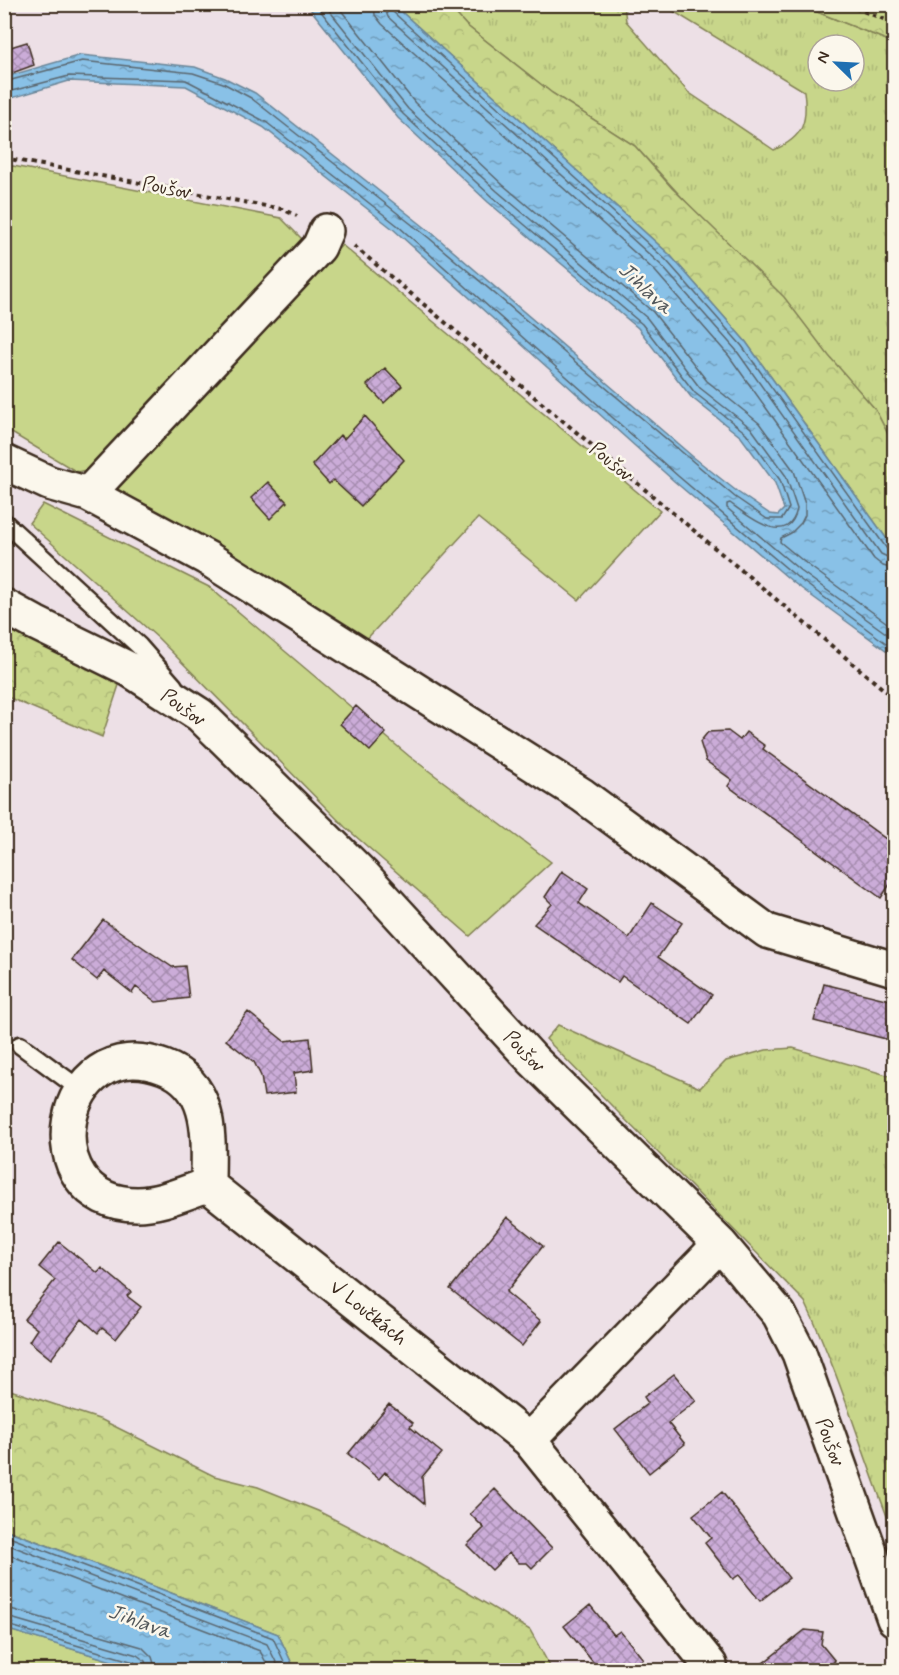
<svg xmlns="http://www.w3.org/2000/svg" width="899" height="1675" font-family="Mynerve,sans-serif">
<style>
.grass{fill:url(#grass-tufts);stroke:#828054;stroke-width:1.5;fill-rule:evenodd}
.forest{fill:url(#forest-crowns);stroke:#828054;stroke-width:1.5}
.garden{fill:#c8d68a;stroke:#828054;stroke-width:1.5}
.water{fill:url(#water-ripples);stroke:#6a8597;stroke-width:1.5}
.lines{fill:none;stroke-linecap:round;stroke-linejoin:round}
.shore{stroke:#5a666e;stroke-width:1.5}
.building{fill:url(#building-cross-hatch);stroke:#3b2a1e;stroke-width:1.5}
.lane-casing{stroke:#3b2a1e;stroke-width:21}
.street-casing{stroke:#3b2a1e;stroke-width:38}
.path{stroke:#3b2a1e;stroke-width:4;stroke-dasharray:4.5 4.5;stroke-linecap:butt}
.lane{stroke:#fbf7ec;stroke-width:16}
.street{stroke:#fbf7ec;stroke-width:33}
.labels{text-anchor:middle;stroke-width:5;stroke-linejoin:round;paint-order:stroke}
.street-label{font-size:20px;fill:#3b2a1e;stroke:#fbf7ec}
.water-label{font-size:21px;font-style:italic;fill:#52575a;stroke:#fbf7ec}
</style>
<defs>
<pattern id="grass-tufts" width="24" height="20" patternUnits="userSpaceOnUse" patternTransform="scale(1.5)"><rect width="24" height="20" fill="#c8d68a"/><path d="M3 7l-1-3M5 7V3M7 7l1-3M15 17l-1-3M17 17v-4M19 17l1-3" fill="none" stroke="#adb877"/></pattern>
<pattern id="forest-crowns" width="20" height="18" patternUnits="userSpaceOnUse" patternTransform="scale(1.5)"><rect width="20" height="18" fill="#c8d68a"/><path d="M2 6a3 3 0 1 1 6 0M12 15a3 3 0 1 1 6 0" fill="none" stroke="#adb877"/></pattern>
<pattern id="water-ripples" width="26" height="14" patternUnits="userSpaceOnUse" patternTransform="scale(1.5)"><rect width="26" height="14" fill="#89c1e7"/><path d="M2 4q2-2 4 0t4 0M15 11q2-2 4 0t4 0" fill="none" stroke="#719dbb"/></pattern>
<pattern id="building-cross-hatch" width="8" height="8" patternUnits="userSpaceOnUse" patternTransform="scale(1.5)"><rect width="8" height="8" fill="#cbacd8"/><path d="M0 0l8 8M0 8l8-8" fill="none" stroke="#a68caf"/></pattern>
</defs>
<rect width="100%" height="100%" fill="#ede0e6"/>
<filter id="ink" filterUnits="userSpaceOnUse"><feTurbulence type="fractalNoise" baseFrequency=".0167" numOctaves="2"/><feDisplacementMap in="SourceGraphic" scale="12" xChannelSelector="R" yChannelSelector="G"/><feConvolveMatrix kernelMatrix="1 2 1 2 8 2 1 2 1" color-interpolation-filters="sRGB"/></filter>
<g filter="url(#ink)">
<path class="grass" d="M448 5H624L626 21 688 92 774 150C804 137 808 122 804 91L663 5H800L894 43V446L875 409 635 146 552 93 466 25ZM818 45H854V81H818Z
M558 1025 700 1088 726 1061 766 1050 793 1048 894 1077V1534C863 1457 841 1377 805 1302L546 1039Z"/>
<path class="forest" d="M394 5H448L466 25 552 93 635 146 672 188 784 297 829 356 875 409 894 446V549L746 342 670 255Z
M800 5H894V43Z
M4 621 119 685 102 737 5 696Z
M4 1388 102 1420 214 1476 258 1487 318 1511 406 1556 530 1630 552 1670H295L278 1634 5 1529Z"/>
<path class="garden" d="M13 166 281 218 307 244 90 469 77 472 5 429V168Z
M342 245 660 511 579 600 478 518 362 644 116 495 114 483Z
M43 504 209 587 409 756 551 862 470 936 345 827 158 638 29 523Z
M4 1629H6L142 1670H5Z"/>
<path class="water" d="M307 5H394L670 255 746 342 894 549V656L794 583 674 481 393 229 263 127 186 86 69 81 5 100V77L81 55 195 67 225 78 255 93 432 233 692 456 739 493 770 514 778 515 784 509 775 483 741 437 691 397 638 328 488 202 398 118Z
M4 1529 278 1634 295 1670H142L5 1629Z"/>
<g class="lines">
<path class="shore" d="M324 4 408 109 497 191 647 318 700 388 751 428 786 476 797 509C788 550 747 515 730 503L727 504V508L802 572 894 639
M336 4 415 103 503 185 653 312 707 381 759 423 794 471 805 504V515L801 523 791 533 781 538 780 542 808 565 894 628
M374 4 375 15 382 24 655 271 729 356 874 559 883 566 894 569
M383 4 388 17 661 265 736 350 881 554 894 560
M390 4 393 12 666 260 742 346 887 549 894 552
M4 82 82 61 193 73 223 83 251 98 429 238 735 497 767 519H782L789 508 780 480 746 433 695 393 642 324 492 197 403 114 315 4
M4 93 69 76 186 80 266 122 397 225 678 476 798 578 894 649
M4 1535 273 1638 288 1670
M4 1543 267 1644 280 1670
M4 1553 260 1651 270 1670
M4 1607 142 1647 152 1657 156 1670
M4 1616 137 1655 145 1661 147 1670
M4 1624 134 1662 139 1670"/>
</g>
<path class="building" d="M27 42 34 65 4 76V49Z
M385 368 402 386 384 403 367 385Z
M365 416 404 460 361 506 333 480 329 484 312 465 340 435 344 439Z
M268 482 287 502 270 519 251 498Z
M356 706 386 733 370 751 340 724Z
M728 731 740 740 746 732 765 746 763 749 894 845V878L881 898 728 786 732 780 706 761 700 742 708 732Z
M562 871 588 889 579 903 629 938 652 903 682 923 658 957 712 995 691 1024 622 976 618 982 534 924 552 904 545 897Z
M103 920 172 967 185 966 189 998 156 1002 136 987 132 993 104 971 97 980 72 960Z
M824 984 894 1001V1041L814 1021Z
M248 1012 284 1041 310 1038 313 1070 294 1073 296 1092 264 1096 261 1076 254 1062 226 1040Z
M507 1217 543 1246 506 1292 541 1321 522 1346 450 1289Z
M59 1242 98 1273 102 1268 131 1292 127 1296 141 1307 116 1339 102 1328 98 1333 82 1319 51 1359 29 1341 37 1329 24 1319 55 1280 39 1267Z
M674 1374 696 1401 668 1423 685 1444 649 1473 615 1429 648 1403 644 1397Z
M389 1404 413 1423 410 1427 442 1453 422 1477 424 1504 385 1472 379 1479 348 1454Z
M495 1489 552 1548 532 1568 527 1563H519L509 1553 492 1570 467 1545 484 1528 470 1514Z
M722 1492 789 1578 760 1601 739 1575 733 1579 705 1543 711 1538 693 1515Z
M590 1605 614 1635 620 1631 643 1659 629 1671H600L564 1626Z
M805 1630 823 1632 821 1644 835 1661 822 1671H753Z"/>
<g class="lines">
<g class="lane-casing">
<path id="lane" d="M4 522 139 646 174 686
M20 1045 81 1090"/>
</g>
<g class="street-casing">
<path id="street" d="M4 462 49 483 88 494 207 558 582 795 767 931 894 969
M88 494 319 247 326 231
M4 606 35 623 127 668 200 715 363 875 533 1060 720 1244 779 1314 799 1353 894 1619
M208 1185C186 1192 161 1204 137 1204 28 1204 57 1027 164 1067 215 1086 208 1141 208 1185L529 1440 710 1665
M529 1440 720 1244"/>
</g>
<path class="path" d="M855 8 894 23
M4 158 282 209 297 216
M354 246 894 698"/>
<use href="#lane" class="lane"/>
<use href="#street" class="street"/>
</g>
</g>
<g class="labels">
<g class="street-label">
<text transform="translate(167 187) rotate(11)" y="7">Poušov</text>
<text transform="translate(612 461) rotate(40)" y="7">Poušov</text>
<text transform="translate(184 707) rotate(36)" y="7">Poušov</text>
<text transform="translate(525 1051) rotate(46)" y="7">Poušov</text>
<text transform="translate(369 1312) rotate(38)" y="7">V Loučkách</text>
<text transform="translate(831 1442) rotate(70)" y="7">Poušov</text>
</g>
<g class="water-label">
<text transform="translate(646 288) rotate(43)" y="7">Jihlava</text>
<text transform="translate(140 1621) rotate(20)" y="7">Jihlava</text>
</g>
</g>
<rect width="899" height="1675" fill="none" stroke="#fbf7ec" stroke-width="24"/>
<rect x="12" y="12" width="875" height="1651" fill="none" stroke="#3b2a1e" stroke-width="2" filter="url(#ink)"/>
<g transform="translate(836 63) rotate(294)"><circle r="28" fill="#fbf7ec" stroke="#aea59a" stroke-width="1.5"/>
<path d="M0-4.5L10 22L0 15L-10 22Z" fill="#1f6fb2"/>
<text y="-9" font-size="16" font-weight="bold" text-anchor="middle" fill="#3b2a1e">N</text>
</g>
</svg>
